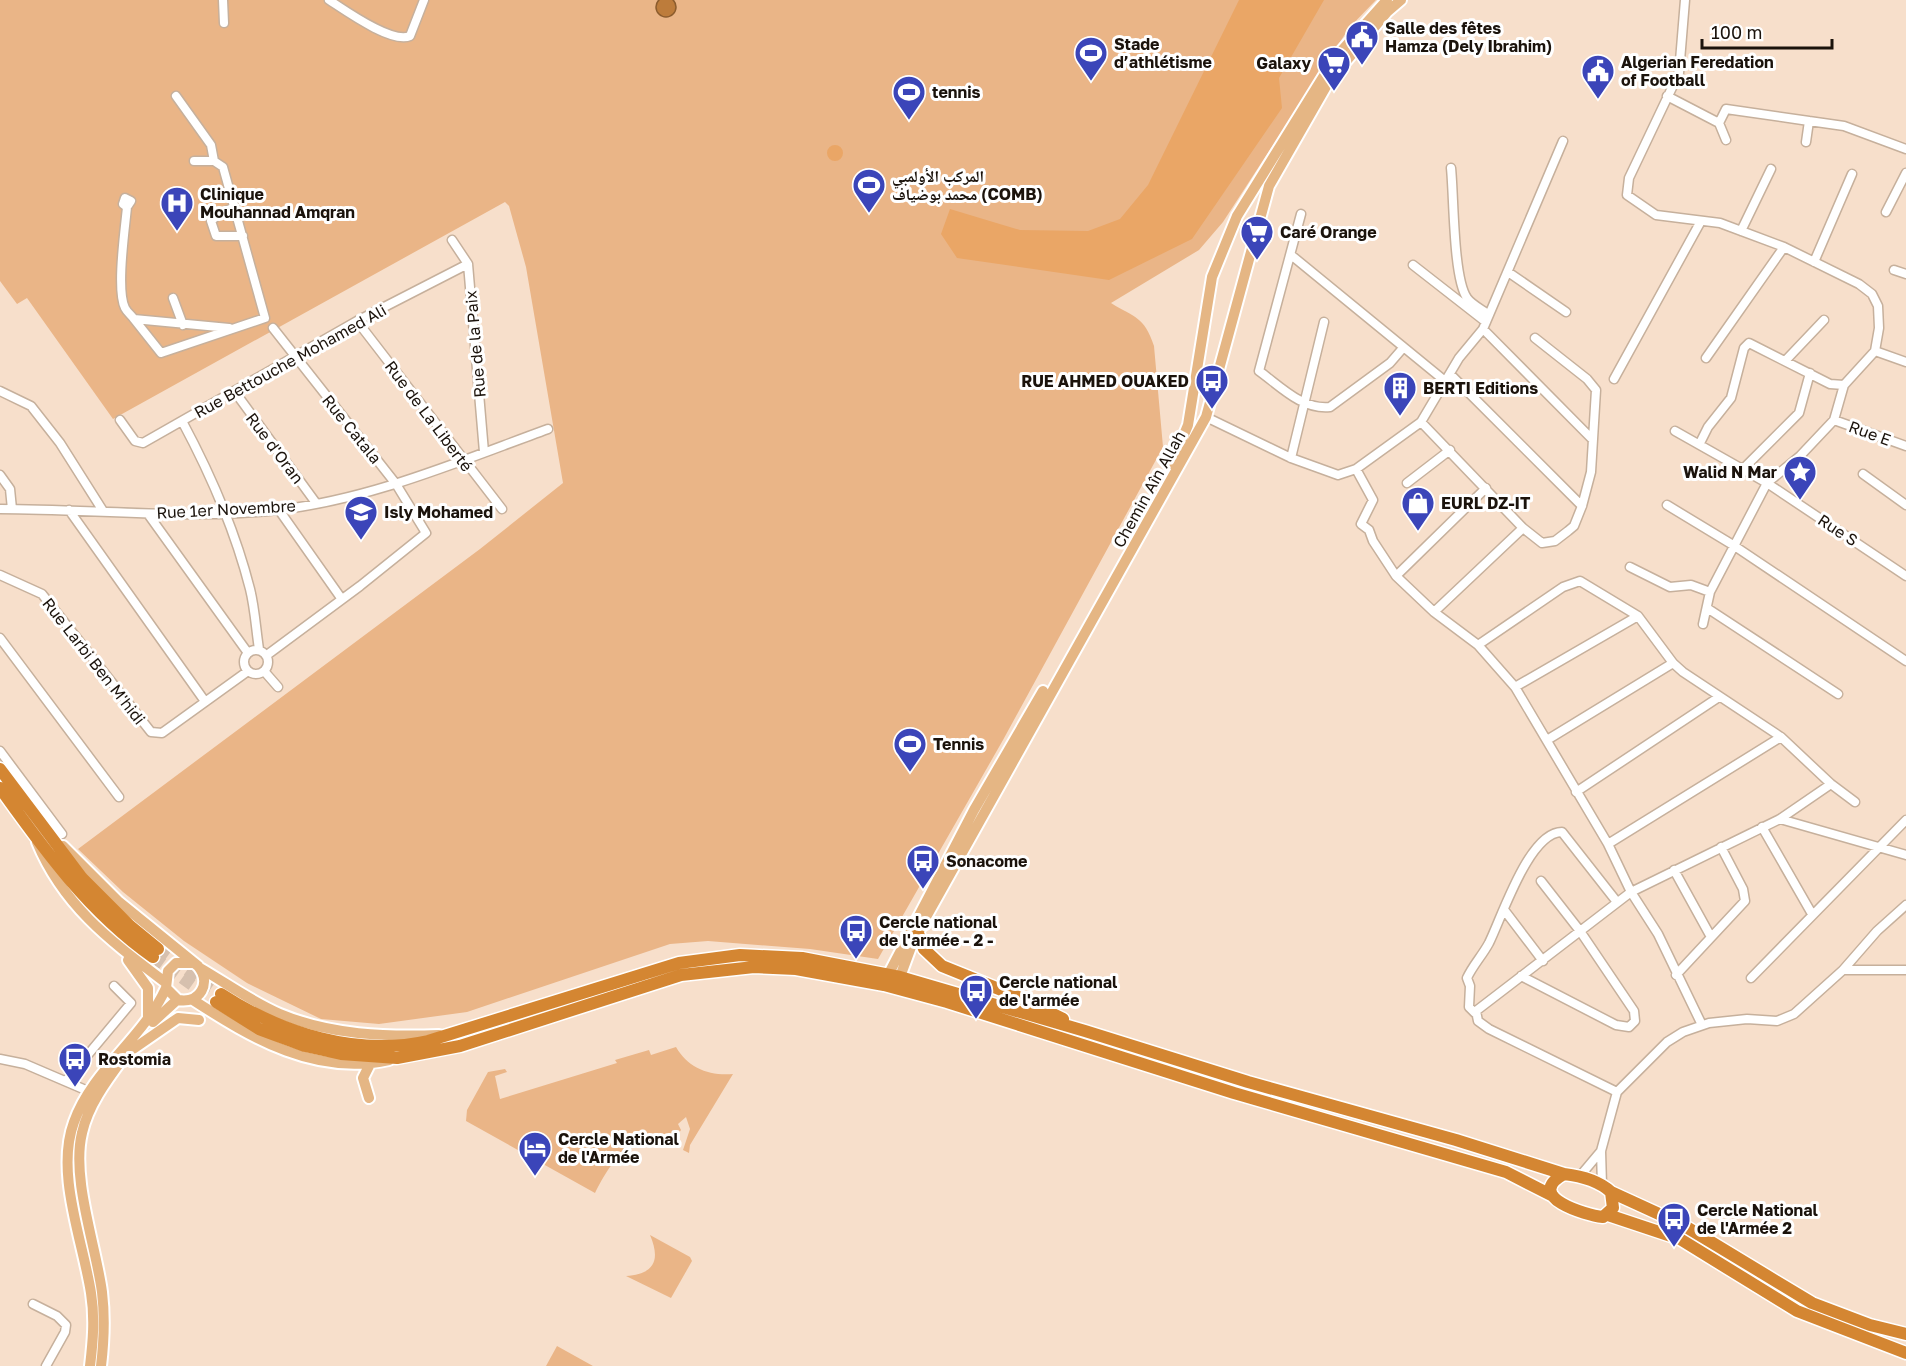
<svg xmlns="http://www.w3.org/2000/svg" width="1906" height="1366" font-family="'Golos Text','Noto Naskh Arabic',sans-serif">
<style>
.green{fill:#eab587}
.forest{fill:#eaa666}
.water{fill:#bd7c3b;stroke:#8c5c2d;stroke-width:1.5}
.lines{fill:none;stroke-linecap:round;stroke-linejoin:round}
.highway-tunnel{stroke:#d6c0ae;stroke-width:12;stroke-dasharray:12 6;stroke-linecap:butt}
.minor-casing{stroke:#c6b09c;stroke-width:11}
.major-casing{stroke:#fff;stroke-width:14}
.highway-casing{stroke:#fff;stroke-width:15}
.minor{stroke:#fff;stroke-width:8}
.major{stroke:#e5b684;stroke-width:10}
.highway{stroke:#d48632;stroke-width:12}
.labels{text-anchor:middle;stroke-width:6;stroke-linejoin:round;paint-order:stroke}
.poi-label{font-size:16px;font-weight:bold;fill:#1b130c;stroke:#fff;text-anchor:start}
.street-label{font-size:16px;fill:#1b130c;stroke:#fff}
</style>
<rect width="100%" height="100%" fill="#f7dfcb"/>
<path class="green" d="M0 0H1376L1349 28 1223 222 1199 250 1111 303C1135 318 1144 316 1154 346L1163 447 1003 740 878 959 810 949 708 941 670 944 467 1012 379 1024 321 1019 247 983 184 941 123 892 78 849 480 549 563 483 526 267 509 206 505 202 113 419 27 298 17 304 0 281Z
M676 1047C688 1068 709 1076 733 1074L690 1145 689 1153 683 1150 690 1129 686 1117 678 1124 681 1130 675 1139C666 1141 655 1139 646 1141 619 1149 607 1169 595 1193L466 1121 467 1110 488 1072 505 1069 507 1072 495 1076 500 1099 617 1063 615 1060 649 1050 651 1055Z
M650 1235 690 1257 692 1261 671 1298 626 1276C654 1274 661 1261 650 1235Z
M557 1346 593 1366H546Z"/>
<path class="forest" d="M1239 0H1324L1279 78 1282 108 1192 239 1109 280 957 258 941 234 950 209 1020 230 1088 231 1120 219 1148 185Z
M827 153a8 8 0 1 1 16 0a8 8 0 1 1-16 0Z"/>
<path class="water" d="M656 7a10 10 0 1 1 20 0a10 10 0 1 1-20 0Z"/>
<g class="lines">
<path class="highway-tunnel" d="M158 949 221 994
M153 957 216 1002"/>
<g class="minor-casing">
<path id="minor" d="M223 0 224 23
M329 0C346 11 392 44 410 36L424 0
M1685 0 1679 73 1629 178 1627 195 1656 215 1720 223 1784 247 1859 284 1872 294 1878 306 1879 328 1875 351 1844 385 1834 420 1800 456 1767 483 1710 592 1703 624
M176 96 211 145 214 161
M1667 96 1719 123 1726 140
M1809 121 1844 126 1906 149
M1719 123 1726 109 1809 121 1806 142
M1451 168C1454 196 1453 278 1467 298 1472 305 1483 310 1489 315
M127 207 123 204 125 198 131 201 127 207C125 229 116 290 125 308 127 312 131 315 134 319L229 328
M235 207 219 214 211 221 216 236H243
M1886 212 1906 173
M1301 214 1259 371C1280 386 1302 410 1330 407L1390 363 1403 348
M1741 231 1771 169
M452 240 468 264 484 452
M1291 255 1445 381
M1814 262 1852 174
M1413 265 1486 322
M1894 270 1906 274
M1508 272 1566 312
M173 298 183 325
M134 319 161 353 265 318 223 167 214 161H194
M357 321 502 509
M1483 329 1591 438
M1875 351 1906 362
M1706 358 1784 247
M1786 360 1824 320
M1450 374 1582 506
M1614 379 1701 221
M0 391 31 406 60 443 103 511
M235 392 316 503
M1206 417 1291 458 1338 475 1356 469 1421 422 1459 358 1483 329 1563 141
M120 420 135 441 143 443 357 321 468 264
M1834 420 1906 446
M182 421C211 475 235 530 250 589 255 609 256 630 259 649
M1421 422 1523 528 1542 543 1555 541 1568 531 1574 526 1582 506 1591 472 1596 390 1587 379 1535 338
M1675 431 1767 483 1906 576
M1700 443 1708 427 1731 398 1744 348 1749 343 1830 384 1844 385
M1291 458 1324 322
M1356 469 1373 500 1361 524 1369 530 1373 541 1396 576 1434 612 1478 645 1515 687 1608 844 1631 892 1658 934 1702 1025
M1743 469 1799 413 1810 373
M1863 474 1906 505
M0 475 10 489 12 509
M1407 483 1450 450
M1667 505 1733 545 1906 661
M0 509C92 509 186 520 278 510 372 499 460 461 548 429
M69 510 204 700
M279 510 341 598
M148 514 248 653
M1630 567 1670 587 1691 585 1710 592
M0 575 42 594 151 732 162 733 248 671
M1396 576 1486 488
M1707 608 1838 694
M1434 612 1523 528
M0 638 119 797
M1478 645 1563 587 1580 581 1638 616 1673 663 1683 672 1781 737 1831 784 1855 802
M244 662a12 12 0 1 1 24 0a12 12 0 1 1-24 0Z
M267 655 360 586 426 533 396 484 273 328
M264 671 278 687
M1515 687 1638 616
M1547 740 1673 663
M0 751 62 834
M1576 792 1719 697
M1780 819 1906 855
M1762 827 1812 914
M1608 844 1781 737
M1674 870 1711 937
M1505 911 1543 961
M1843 970H1906
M1676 975 1745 901 1743 889 1721 847
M1521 976 1616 1025 1629 1027 1635 1021 1634 1011 1580 931 1541 881
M1751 978 1906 820
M1475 1013 1469 1007 1470 986 1467 978C1473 965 1482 956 1489 943 1502 917 1529 832 1562 832L1617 902
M0 1059 25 1064 88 1091
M66 1081 131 1003 114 986
M1617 1092 1489 1029 1478 1021 1476 1011 1631 892 1780 819 1831 784
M1580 1176 1601 1151
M1602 1185 1601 1151 1617 1092 1667 1042 1683 1032 1709 1023 1747 1019 1777 1021 1794 1014 1843 970 1877 931 1906 905
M33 1304 57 1316 66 1325 65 1332 46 1366"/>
</g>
<g class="major-casing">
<path id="major" d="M1172 464 1188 425 1212 277 1237 216 1335 58 1387 0
M37 842C64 907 111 941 165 982
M63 846 119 902 198 966C212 983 200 1004 178 1000L166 988 168 971 176 963H193
M128 960 148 988V1019
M200 968C226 983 252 1002 280 1014 330 1035 386 1037 439 1035
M885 981 974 810 1043 691
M897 985 911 947 926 917 1206 417 1269 186 1328 83 1387 12 1401 0
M193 1000C253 1039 316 1076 389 1060
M153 1022 177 1000
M126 1054 178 1018 199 1020
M369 1098 363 1078 370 1064
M90 1366C93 1341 95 1318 91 1293 83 1241 55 1173 74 1122 93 1069 143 1039 166 988
M101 1366C104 1341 105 1317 102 1292 96 1246 71 1178 82 1133 88 1105 107 1080 124 1057"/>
</g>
<g class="highway-casing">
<path id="highway" d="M0 769 82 878 130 926 158 949
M0 788C45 851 89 912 153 957
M918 933 924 949 942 966 1016 996 1063 1019
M221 994C281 1033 356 1057 428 1041L679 963 740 955 802 958 900 977 1085 1031 1248 1082 1456 1140 1564 1174
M216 1002 259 1029 305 1046 341 1054 397 1058 460 1046 681 975 754 967 796 969 884 985 947 1002 1234 1093 1506 1172 1553 1196
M1611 1192 1613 1208 1603 1217C1586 1215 1523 1197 1564 1174 1581 1176 1598 1180 1611 1192L1683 1225 1812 1303 1870 1325 1906 1334
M1608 1215 1680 1239 1797 1311 1906 1353"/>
</g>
<use href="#minor" class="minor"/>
<use href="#major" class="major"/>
<use href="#highway" class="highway"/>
</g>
<defs>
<g id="civic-pin" transform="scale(1.725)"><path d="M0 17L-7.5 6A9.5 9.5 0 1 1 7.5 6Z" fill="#3b45b9" stroke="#fff"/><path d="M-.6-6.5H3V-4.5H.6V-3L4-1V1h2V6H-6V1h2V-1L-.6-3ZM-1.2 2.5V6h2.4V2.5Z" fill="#fff"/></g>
<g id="stadium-pin" transform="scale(1.725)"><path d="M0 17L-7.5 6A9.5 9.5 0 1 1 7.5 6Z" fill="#3b45b9" stroke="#fff"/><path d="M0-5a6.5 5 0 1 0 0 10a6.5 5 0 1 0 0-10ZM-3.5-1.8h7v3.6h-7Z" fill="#fff"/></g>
<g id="supermarket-pin" transform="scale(1.725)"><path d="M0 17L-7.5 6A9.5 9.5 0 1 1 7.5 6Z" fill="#3b45b9" stroke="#fff"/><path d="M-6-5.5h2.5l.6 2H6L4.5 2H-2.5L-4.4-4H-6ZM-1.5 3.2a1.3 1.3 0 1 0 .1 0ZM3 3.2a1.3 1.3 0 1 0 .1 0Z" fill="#fff"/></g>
<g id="hospital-pin" transform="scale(1.725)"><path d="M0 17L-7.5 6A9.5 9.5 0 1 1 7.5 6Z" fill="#3b45b9" stroke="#fff"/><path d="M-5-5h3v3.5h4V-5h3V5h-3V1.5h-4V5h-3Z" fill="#fff"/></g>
<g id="bus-pin" transform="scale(1.725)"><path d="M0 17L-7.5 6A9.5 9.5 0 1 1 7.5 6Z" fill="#3b45b9" stroke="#fff"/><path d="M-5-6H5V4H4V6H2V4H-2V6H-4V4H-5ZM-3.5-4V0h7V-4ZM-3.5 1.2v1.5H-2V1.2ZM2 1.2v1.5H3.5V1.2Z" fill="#fff"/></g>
<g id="building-pin" transform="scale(1.725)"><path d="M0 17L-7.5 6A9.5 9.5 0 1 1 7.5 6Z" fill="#3b45b9" stroke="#fff"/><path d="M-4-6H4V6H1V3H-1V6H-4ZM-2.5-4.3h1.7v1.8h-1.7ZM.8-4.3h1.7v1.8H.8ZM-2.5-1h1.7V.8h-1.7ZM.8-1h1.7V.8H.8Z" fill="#fff"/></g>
<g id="sight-pin" transform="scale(1.725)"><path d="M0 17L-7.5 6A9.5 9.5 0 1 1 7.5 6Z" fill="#3b45b9" stroke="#fff"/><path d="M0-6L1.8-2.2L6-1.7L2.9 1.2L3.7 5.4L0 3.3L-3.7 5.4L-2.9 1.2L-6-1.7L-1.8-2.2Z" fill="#fff"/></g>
<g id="shop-pin" transform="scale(1.725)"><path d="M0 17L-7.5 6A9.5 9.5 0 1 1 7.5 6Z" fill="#3b45b9" stroke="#fff"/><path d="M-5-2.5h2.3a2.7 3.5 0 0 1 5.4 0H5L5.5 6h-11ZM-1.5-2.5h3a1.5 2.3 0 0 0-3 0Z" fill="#fff"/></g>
<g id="school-pin" transform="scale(1.725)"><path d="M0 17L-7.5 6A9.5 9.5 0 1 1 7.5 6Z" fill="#3b45b9" stroke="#fff"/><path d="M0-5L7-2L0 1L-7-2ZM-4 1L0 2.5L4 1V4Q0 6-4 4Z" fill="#fff"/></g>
<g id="hotel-pin" transform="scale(1.725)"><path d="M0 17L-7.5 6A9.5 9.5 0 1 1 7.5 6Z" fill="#3b45b9" stroke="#fff"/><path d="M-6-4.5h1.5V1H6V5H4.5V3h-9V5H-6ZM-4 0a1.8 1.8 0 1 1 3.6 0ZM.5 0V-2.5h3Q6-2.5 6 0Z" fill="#fff"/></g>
</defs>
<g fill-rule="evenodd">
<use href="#civic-pin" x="1362" y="37"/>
<use href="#stadium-pin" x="1091" y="53"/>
<use href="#supermarket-pin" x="1334" y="63"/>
<use href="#civic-pin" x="1598" y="71"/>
<use href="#stadium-pin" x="909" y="92"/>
<use href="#stadium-pin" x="869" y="185"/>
<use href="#hospital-pin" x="177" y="203"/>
<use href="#supermarket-pin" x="1257" y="232"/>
<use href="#bus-pin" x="1212" y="381"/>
<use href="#building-pin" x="1400" y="388"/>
<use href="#sight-pin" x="1800" y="472"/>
<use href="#shop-pin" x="1418" y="503"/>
<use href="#school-pin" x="361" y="512"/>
<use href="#stadium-pin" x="910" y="744"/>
<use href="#bus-pin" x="923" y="861"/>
<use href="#bus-pin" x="856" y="931"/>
<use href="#bus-pin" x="976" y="991"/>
<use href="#bus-pin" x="75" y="1059"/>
<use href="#hotel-pin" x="535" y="1148"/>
<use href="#bus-pin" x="1674" y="1219"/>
</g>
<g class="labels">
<g class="poi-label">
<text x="1385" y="34">Salle des fêtes<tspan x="1385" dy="18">Hamza (Dely Ibrahim)</tspan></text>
<text x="1114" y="50">Stade<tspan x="1114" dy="18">d’athlétisme</tspan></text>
<text x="1621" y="68">Algerian Feredation<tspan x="1621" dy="18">of Football</tspan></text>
<text x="1311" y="69" text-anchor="end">Galaxy</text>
<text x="932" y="98">tennis</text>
<text x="892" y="182">المركب الأولمبي<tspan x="892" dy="18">محمد بوضياف (COMB)</tspan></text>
<text x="200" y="200">Clinique<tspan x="200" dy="18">Mouhannad Amqran</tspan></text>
<text x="1280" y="238">Caré Orange</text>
<text x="1189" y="387" text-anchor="end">RUE AHMED OUAKED</text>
<text x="1423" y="394">BERTI Editions</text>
<text x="1777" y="478" text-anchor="end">Walid N Mar</text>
<text x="1441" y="509">EURL DZ-IT</text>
<text x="384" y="518">Isly Mohamed</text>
<text x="933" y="750">Tennis</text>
<text x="946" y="867">Sonacome</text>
<text x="879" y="928">Cercle national<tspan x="879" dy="18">de l'armée - 2 -</tspan></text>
<text x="999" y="988">Cercle national<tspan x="999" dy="18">de l'armée</tspan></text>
<text x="98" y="1065">Rostomia</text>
<text x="558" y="1145">Cercle National<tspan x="558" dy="18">de l'Armée</tspan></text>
<text x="1697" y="1216">Cercle National<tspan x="1697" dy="18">de l'Armée 2</tspan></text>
</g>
<g class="street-label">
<text transform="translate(475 344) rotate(-95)" y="6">Rue de la Paix</text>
<text transform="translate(290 361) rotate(-29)" y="6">Rue Bettouche Mohamed Ali</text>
<text transform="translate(429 416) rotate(53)" y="6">Rue de La Liberté</text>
<text transform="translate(352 429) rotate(51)" y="6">Rue Catala</text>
<text transform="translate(1870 433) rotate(20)" y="6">Rue E</text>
<text transform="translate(275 448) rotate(53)" y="6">Rue d'Oran</text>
<text transform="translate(1149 489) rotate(-61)" y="6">Chemin Aîn Allah</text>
<text transform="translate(226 509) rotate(-3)" y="6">Rue 1er Novembre</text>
<text transform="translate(1838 530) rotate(33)" y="6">Rue S</text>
<text transform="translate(94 661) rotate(52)" y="6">Rue Larbi Ben M'hidi</text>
</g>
</g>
<path d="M1702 39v9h130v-9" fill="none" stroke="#1b130c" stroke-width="3"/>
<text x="1711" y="39" font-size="18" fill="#1b130c" stroke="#ffffff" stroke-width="4.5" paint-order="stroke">100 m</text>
</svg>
